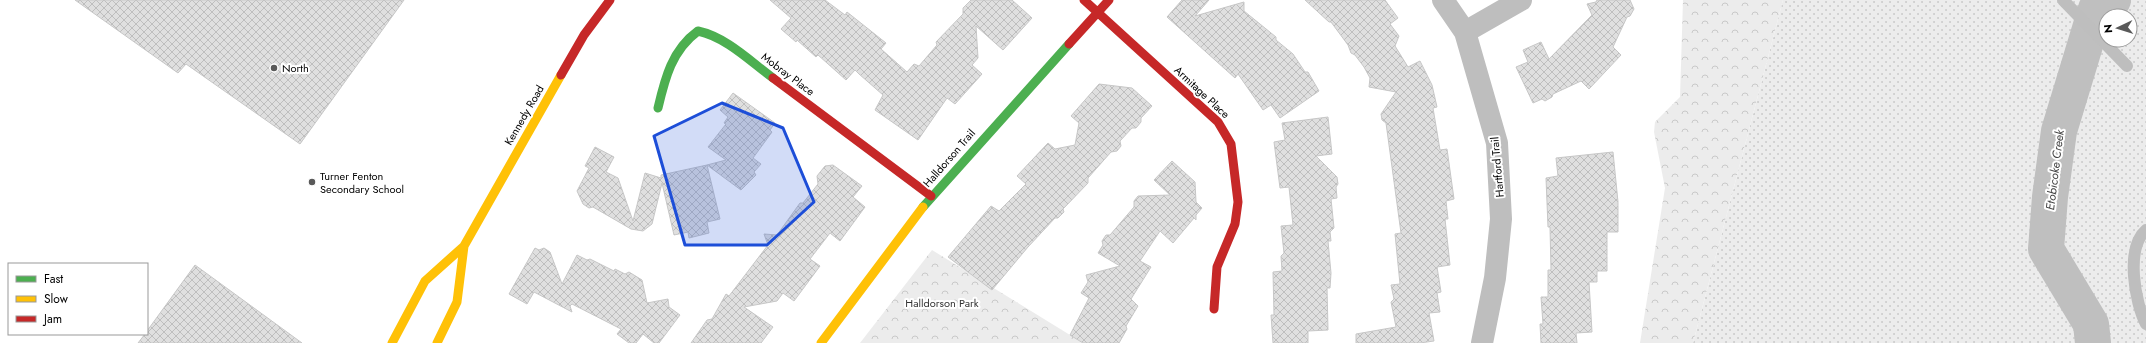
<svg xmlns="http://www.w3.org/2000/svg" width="2146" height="343" font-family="Jost,sans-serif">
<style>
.grass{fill:url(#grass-dots);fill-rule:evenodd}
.park{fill:url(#park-crowns)}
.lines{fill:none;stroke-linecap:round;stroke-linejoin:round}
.river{stroke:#bfbfbf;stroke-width:36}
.building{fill:url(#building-cross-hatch);stroke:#c7c7c7}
.lane{stroke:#bebebe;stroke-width:12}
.street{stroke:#bebebe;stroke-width:22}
.fast{stroke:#4caf50;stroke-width:9}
.slow{stroke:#ffc107;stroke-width:9}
.jam{stroke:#c62828;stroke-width:9}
.marked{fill:#1d4ed8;fill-opacity:0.2;stroke:#1d4ed8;stroke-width:3;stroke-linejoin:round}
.poi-dot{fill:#595959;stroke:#fff;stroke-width:1.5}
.labels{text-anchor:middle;stroke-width:4;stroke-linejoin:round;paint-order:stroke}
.poi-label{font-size:11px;fill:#000;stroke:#fff;text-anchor:start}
.street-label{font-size:11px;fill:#000;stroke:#fff}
.park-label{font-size:11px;fill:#333;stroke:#fff}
.water-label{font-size:12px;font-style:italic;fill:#444;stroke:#fff}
</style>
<defs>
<pattern id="grass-dots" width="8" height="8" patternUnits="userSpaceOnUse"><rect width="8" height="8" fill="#ececec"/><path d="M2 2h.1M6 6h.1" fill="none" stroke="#c9c9c9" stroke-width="1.8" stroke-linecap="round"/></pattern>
<pattern id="park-crowns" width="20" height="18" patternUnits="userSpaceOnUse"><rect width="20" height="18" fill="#ececec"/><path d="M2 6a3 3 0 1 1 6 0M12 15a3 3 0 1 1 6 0" fill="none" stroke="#c9c9c9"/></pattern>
<pattern id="building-cross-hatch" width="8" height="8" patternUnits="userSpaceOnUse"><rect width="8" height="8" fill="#dfdfdf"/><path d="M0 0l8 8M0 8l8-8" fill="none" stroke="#bebebe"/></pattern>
</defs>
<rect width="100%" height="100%" fill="#fff"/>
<path class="grass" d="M1783 0H2146V343H1693ZM2106 16H2130V40H2106Z"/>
<path class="park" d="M1683 0H1783L1693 343H1640L1665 188 1654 132 1655 122 1680 97Z
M932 250 1083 343H860Z"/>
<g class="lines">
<path class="river" d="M2093 343 2091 324 2046 249 2050 197 2059 131 2096 9 2113 0"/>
</g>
<path class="building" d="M75 0H404L300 144 186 64 178 73Z
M770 0H825L845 15 847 12 886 43 881 49 907 72 914 64 919 66 937 45 936 42 963 14V8L971 0H1012L1032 18 1003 50 976 26 978 58 972 65 982 74 955 104 947 98 918 140 875 110 883 95 859 74 855 70 846 80 818 55 816 57 797 40 796 42 781 29 791 18Z
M1182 0H1209L1195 16 1244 2V11L1276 37V40L1293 54 1305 72H1308L1319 91 1280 118 1271 105 1263 110 1238 74 1235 78 1167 17Z
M1305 0H1385L1398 18 1390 24 1399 36 1395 46 1408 67 1420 61 1432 85 1437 107 1433 108 1440 150 1447 149 1454 199 1446 201 1448 219H1445L1450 265 1437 267 1441 292 1437 293 1440 312 1429 313 1434 341 1420 343H1356V334L1396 327 1391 302 1394 299 1391 285 1400 284 1395 234 1401 233 1386 123 1382 120 1381 114 1396 92 1369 87 1370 78 1364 67 1355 55 1351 53 1348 45 1331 22H1329Z
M1597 0H1630L1634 9 1630 16 1627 17 1613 47 1621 55 1589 89 1581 81 1553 94 1552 97 1545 101 1542 99 1533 103 1516 67 1528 62 1523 50 1541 42 1549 59 1592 15 1587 4 1596 2Z
M1099 84 1132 88 1152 106 1141 118V122L1136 128H1132L1120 141 1121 146 1117 151 1111 152 1088 178V183L1063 209 1064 212 1058 218H1055L1028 247 992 290 948 257 991 206 999 211 1026 184 1017 176 1048 143 1055 149 1075 145 1079 123 1071 116Z
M733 93 775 123 770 130 772 132 753 158 761 164 754 172 756 175 741 190 707 165 726 160 708 147 726 124 724 123 728 117 720 110Z
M1328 117 1332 154 1316 156 1337 177 1338 184 1336 187 1337 198 1331 199 1334 228 1330 232 1331 241H1328L1331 273 1330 288H1327L1328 330 1308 331V343H1273L1271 315H1274L1273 272 1282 271 1281 256 1284 253 1281 226 1293 225 1289 187 1280 188 1274 142 1285 140 1282 123Z
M595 147 614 157 606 172 618 178 633 221 645 173 661 178V175L707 165 720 219 707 222 709 233 689 238 688 232 674 235 662 183 652 224 643 231 631 229 593 207 589 208 583 204 577 191 589 168 585 166Z
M1613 152 1618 202V232H1607V271H1597V282H1589L1592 332 1576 333 1577 343H1541L1540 324H1543L1541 297H1548V270H1551L1550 227H1548L1546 178 1558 176 1556 158Z
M1172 161 1195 182 1196 202 1202 208 1196 215V220L1194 218 1173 243 1160 231 1140 261 1151 267 1131 299 1138 306 1126 326 1127 329 1119 343H1083L1070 335 1089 298 1081 293 1088 282 1086 275 1120 266 1098 253 1103 245 1102 241 1106 235H1110L1134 207V201L1138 196 1170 195 1154 180Z
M833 165 862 186 853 197 865 207 840 241 830 233 810 259 820 266 794 301 783 293 777 301 744 307 773 327 761 343H691L707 320 712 319 726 294 729 296 768 245 764 234 777 235 800 203H803L818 184 817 176 825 166Z
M535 248 539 250 544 248 550 252 562 284 577 255 587 260 590 259 614 271 615 269 625 274 629 272 642 280 647 303 668 299 669 307 680 315 659 343H654L643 334 636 343H629L617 334 621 329 572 304 570 306 572 312 534 292 527 304 509 294Z
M195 265 302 343H138L145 334H147V331Z"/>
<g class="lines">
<path class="lane" d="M2063 0 2127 66
M2146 230C2125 248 2135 303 2146 324"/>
<path class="street" d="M1443 0 1465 32 1497 143 1501 219 1495 278 1482 343
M1465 32 1521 0"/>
<path class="fast" d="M658 108C665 78 672 50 698 31 726 37 750 61 773 78
M923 207 1069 44"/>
<path class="slow" d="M392 343 425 281 464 246 561 75
M437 343 457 302 464 246
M821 343 923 207"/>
<path class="jam" d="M1084 0 1218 122 1231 144 1238 202 1235 224 1217 267 1214 309
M1069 44 1109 0
M561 75 584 35 610 0
M773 78 931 196"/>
</g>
<path class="marked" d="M722 103 783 128 814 202 767 245H685L654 136Z"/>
<g class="poi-dot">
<circle cx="274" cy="68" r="4"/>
<circle cx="312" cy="182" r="4"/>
</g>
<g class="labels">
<g class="poi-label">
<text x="282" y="72">North</text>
<text x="320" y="180">Turner Fenton<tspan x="320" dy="13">Secondary School</tspan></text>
</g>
<g class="street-label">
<text transform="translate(788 74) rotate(37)" y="4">Mobray Place</text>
<text transform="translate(1202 92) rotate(43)" y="4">Armitage Place</text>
<text transform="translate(524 115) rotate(-60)" y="4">Kennedy Road</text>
<text transform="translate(949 158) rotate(-49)" y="4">Halldorson Trail</text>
<text transform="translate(1497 167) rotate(-95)" y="4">Hartford Trail</text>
</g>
<g class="park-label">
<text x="942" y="307">Halldorson Park</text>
</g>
<g class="water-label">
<text transform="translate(2055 170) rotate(-83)" y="4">Etobicoke Creek</text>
</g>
</g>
<rect x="8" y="263" width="140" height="72" fill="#ffffff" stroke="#999999"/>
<rect x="16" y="276" width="20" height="6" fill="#4caf50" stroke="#999999"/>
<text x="44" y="283" font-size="12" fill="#000000">Fast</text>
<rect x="16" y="296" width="20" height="6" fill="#ffc107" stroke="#999999"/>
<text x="44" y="303" font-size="12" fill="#000000">Slow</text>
<rect x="16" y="316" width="20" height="6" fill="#c62828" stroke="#999999"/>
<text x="44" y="323" font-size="12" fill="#000000">Jam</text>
<g transform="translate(2118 28) rotate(266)"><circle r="19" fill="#ffffff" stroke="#999999"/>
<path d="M0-3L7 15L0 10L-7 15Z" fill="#595959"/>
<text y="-6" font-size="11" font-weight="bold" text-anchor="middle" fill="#000000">N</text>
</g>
</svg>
